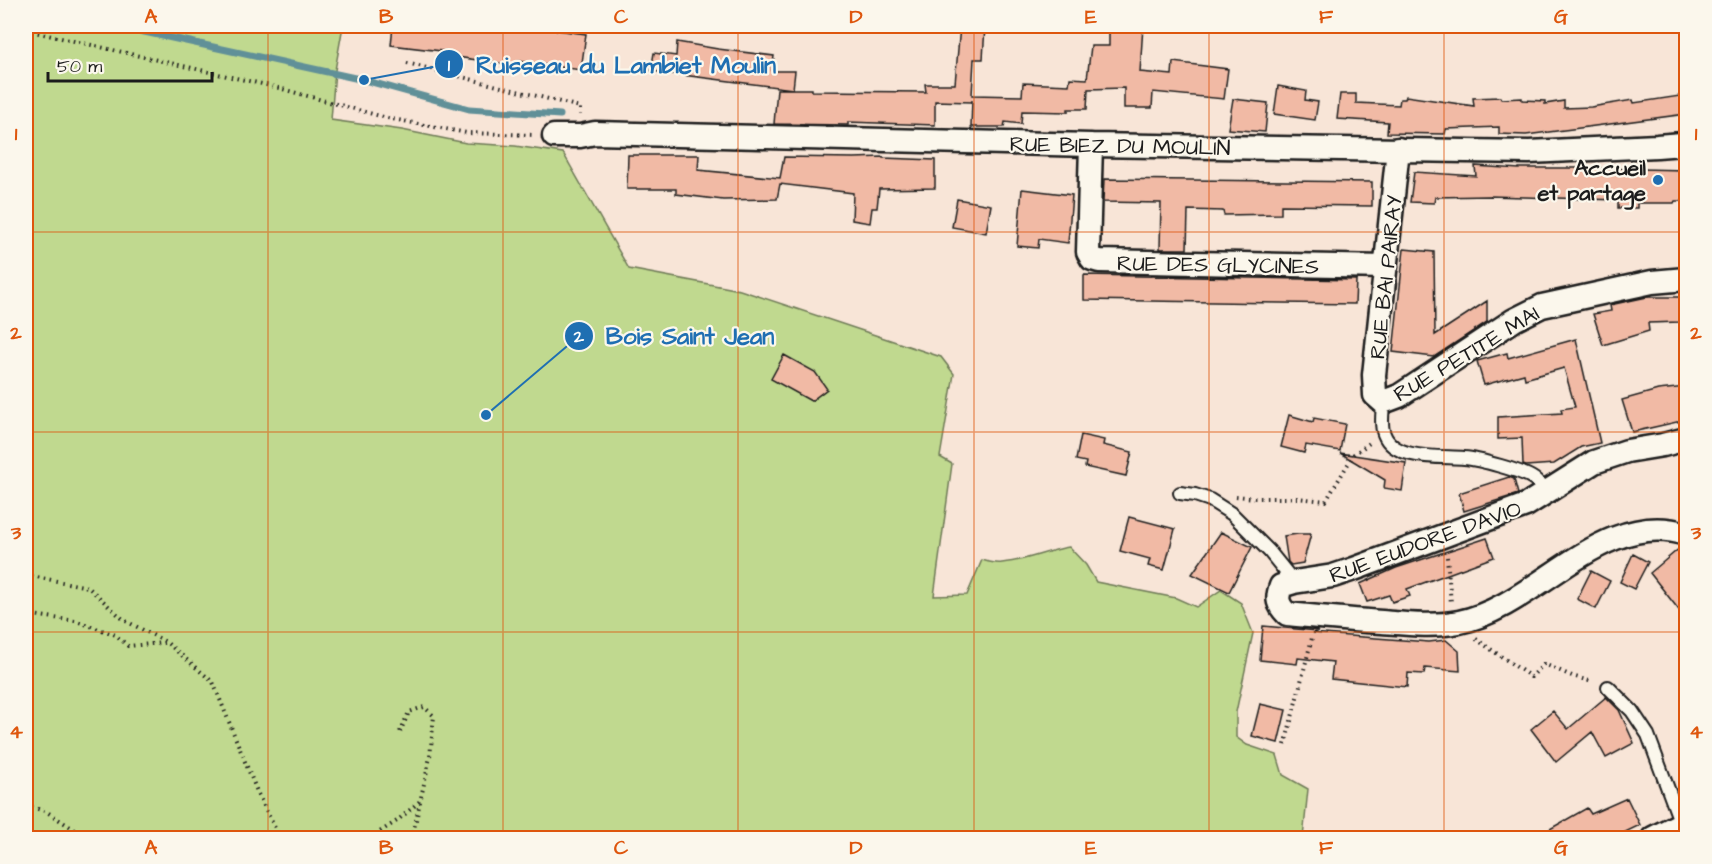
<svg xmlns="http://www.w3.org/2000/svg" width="1712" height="864" font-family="'Architects Daughter',sans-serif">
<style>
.green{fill:#c0d98f;stroke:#6e7a56;stroke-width:1.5}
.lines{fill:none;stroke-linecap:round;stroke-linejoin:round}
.stream{stroke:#609098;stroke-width:7}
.building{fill:#f1baa5;stroke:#1c1c1c;stroke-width:1.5}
.lane-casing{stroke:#1c1c1c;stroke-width:16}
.street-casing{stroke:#1c1c1c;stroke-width:27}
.path{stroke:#1c1c1c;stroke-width:4;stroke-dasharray:1.5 4.5;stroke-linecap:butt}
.lane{stroke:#fbf7ec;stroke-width:12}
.street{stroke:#fbf7ec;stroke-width:22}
.grid{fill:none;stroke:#de560d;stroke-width:1.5;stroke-opacity:0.55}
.poi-dot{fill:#1f6fb2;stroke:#fbf7ec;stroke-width:2}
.labels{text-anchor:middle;stroke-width:4.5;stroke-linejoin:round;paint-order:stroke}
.street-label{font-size:22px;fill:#1c1c1c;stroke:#fbf7ec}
.poi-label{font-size:22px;font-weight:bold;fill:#1c1c1c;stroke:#fbf7ec;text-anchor:end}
.leader{fill:none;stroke:#1f6fb2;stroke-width:2}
.callout-dot{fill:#1f6fb2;stroke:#fbf7ec;stroke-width:2}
.mark-label{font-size:18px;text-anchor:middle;font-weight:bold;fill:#fff}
.callout-label{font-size:24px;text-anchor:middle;font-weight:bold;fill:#1f6fb2;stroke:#fbf7ec;stroke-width:4.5;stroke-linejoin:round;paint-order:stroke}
.neatline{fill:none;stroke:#de560d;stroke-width:2}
.grid-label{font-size:20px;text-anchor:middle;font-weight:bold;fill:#de560d}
</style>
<rect width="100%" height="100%" fill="#f8e5d7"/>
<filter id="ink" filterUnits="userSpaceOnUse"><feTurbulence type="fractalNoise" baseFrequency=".0167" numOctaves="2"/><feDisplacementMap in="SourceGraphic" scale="12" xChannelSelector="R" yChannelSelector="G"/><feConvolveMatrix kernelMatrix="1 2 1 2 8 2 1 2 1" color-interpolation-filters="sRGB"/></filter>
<g filter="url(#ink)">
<path class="green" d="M26 26H343L335 70 331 120 402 130 466 143 515 146 563 153 629 269 740 290 941 357 954 374 940 457 952 464 934 596 967 595 982 560C989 562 995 564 1002 563 1025 561 1046 551 1069 547L1086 565 1096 582 1176 598 1196 607 1221 590 1241 603 1253 633 1236 712V737L1247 745 1277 755 1283 775 1308 789 1303 838H26Z"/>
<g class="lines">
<path class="stream" d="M117 26 364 80 469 109 560 115"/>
</g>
<path class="building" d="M393 26H498L524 29 525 26H527L586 34 581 70 519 61V66L450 56V52L391 45Z
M960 26H985L983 59H974L972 95 1022 96 1023 83 1069 85 1070 78 1087 79 1091 46H1109V26H1143L1140 72 1172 75 1173 62 1228 69 1224 99 1153 92 1152 108H1124V88L1088 89 1087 109H1068V112L1022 111 1021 124 1005 122 1004 127H971L972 100V102L935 101V125L848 122V125L774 124 777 89H812V91L926 92 925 84H955Z
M677 42 718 49 774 56 772 71H795L793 89 651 71 654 53 676 56Z
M1278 86 1306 91 1305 100 1318 102 1315 120 1274 114Z
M1340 94H1356V103L1399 105 1400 99H1405L1406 96 1474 106 1473 98 1500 97 1501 99 1522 98V100L1545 101V104L1564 101V108L1591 107 1633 100 1634 103 1686 95V114L1526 135 1499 134V127L1446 129 1445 134 1387 133 1388 122 1337 119Z
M1233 99 1268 103 1265 132 1228 129Z
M628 155H699L698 170 780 178 784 157 854 158 883 157V158L935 160V188L879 189 877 208H872L870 223 852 220 853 193 780 184 777 199 723 200 676 194V189H627Z
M1475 166 1519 169V168H1594L1686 170V201H1675L1674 203H1637V208H1618V200L1489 196 1435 197 1434 203 1410 202 1414 172 1476 176Z
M1104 179 1372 182V206L1281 205V214L1224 215 1223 211 1188 210 1187 249H1160L1161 203 1103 202Z
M1022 189 1072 195 1068 243 1039 239 1038 248 1017 246Z
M957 199 991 205 986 233 952 227Z
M1404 249 1434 252 1435 335 1487 301V322L1434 357 1393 352Z
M1084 275 1356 280 1355 304 1084 300Z
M1647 297H1680V322L1648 323 1649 331 1603 345 1593 314 1611 311 1610 305Z
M1576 339 1600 443 1581 447 1554 464 1526 466 1523 465 1522 438 1498 439V417L1562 413 1561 409 1575 407 1564 368 1525 379 1524 374 1484 385 1477 361 1507 353 1508 358Z
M784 355 815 372 827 389 811 401 771 379Z
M1686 387V420L1632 432 1622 400 1658 390Z
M1289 415 1313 422 1314 418 1345 424 1340 451 1306 445 1304 453 1281 447Z
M1081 435 1104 440 1103 445 1132 452 1126 476 1085 467 1086 462 1076 460Z
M1340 453 1406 463 1402 491 1384 488 1385 480Z
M1509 477 1514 479 1518 494 1464 511 1459 493Z
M1129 517 1175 529 1164 570 1148 566 1150 559 1120 551Z
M1221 532 1252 547 1229 592 1192 574Z
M1298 534H1311L1303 563 1291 565 1288 562 1284 536Z
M1487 538 1494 557 1407 589 1410 596 1392 602 1389 595 1367 602 1360 584 1396 568Z
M1681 547H1686V619L1650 573Z
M1633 554 1648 562 1634 589 1620 582Z
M1591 571 1610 581 1596 609 1577 599Z
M1263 626 1318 631 1313 633 1336 635 1429 642 1446 640 1459 651 1460 671 1425 668 1424 674 1408 673 1407 687 1331 679 1333 662 1298 658 1297 664 1260 660Z
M1606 697 1619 710 1634 743 1606 758 1592 732 1556 762 1531 729 1553 711 1568 729Z
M1260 704 1286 710 1278 743 1252 736Z
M1627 798 1640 825 1613 838H1534L1587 808 1591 814Z"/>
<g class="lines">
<g class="lane-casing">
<path id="lane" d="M1383 402C1383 411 1380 425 1384 434 1394 461 1441 456 1464 458 1477 459 1524 471 1534 479 1539 482 1542 488 1545 493
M1180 493 1195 495 1210 500 1232 514 1269 551 1294 582
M1608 687 1632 711 1648 735 1681 824"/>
</g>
<g class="street-casing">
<path id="street" d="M554 136H580L595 133 1091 145 1529 152 1657 146 1682 144 1686 141
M1091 145 1088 252 1092 259 1099 261 1386 267
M1398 149 1374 375 1375 395 1383 402 1399 396 1514 320 1542 306 1652 282 1686 279
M1686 439 1663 445 1627 451 1594 462 1526 505 1354 569 1333 576 1294 582 1281 586C1276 599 1278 605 1287 614 1319 617 1350 620 1382 622 1407 624 1434 627 1459 622 1537 607 1602 507 1686 534
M1653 838 1686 821"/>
</g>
<path class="path" d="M26 30 275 87 387 118 467 133 535 135
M407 63 580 107V115
M1236 496 1255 498H1297L1326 501 1354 454 1371 442
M1447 557 1451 603
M26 575 88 587 124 620 166 642 213 682 258 794 280 838
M26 614 76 621 116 635 128 646 164 643
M1476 639 1531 677 1544 664 1572 676 1593 682
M400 732 409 712 424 707 434 716 430 757 412 838
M1285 745 1312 638
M26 805 47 812 88 838
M370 838 397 821 420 801"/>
<use href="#lane" class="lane"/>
<use href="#street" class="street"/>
</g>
</g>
<path class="grid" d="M268 26V838M503 26V838M738 26V838M974 26V838M1209 26V838M1444 26V838M26 232H1686M26 432H1686M26 632H1686"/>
<circle class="poi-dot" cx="1658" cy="180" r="6"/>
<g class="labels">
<g class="street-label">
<text transform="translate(1120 145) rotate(1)" y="8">RUE BIEZ DU MOULIN</text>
<text transform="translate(1218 264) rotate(1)" y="8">RUE DES GLYCINES</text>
<text transform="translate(1385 277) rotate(-84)" y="8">RUE BAI PAIRAY</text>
<text transform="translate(1466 353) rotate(-31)" y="8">RUE PETITE MAI</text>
<text transform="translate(1425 541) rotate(-20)" y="8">RUE EUDORE DAVIO</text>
</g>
<g class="poi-label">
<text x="1646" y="175">Accueil<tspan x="1646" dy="25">et partage</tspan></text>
</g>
</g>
<path class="leader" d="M364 80L449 64M486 415L579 336"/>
<g class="callout-dot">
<circle cx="364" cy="80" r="6"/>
<circle cx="486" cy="415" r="6"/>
<circle cx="449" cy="64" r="15"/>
<circle cx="579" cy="336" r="15"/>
</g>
<g class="mark-label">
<text x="449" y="71">1</text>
<text x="579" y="342">2</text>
</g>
<g class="callout-label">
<text x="626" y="73">Ruisseau du Lambiet Moulin</text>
<text x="690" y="344">Bois Saint Jean</text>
</g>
<rect width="1712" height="864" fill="none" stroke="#fbf7ec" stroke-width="66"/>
<path d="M48 72v9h164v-9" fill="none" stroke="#1c1c1c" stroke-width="3"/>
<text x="57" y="72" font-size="18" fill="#1c1c1c" stroke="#fbf7ec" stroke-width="4.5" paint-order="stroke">50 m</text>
<rect x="33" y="33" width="1646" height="798" class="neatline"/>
<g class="grid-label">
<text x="151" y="23">A</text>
<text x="386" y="23">B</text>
<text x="621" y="23">C</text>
<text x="856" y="23">D</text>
<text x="1091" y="23">E</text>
<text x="1326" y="23">F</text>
<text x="1561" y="23">G</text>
<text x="16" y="140">1</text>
<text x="1696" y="140">1</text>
<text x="16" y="339">2</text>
<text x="1696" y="339">2</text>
<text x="16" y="539">3</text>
<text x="1696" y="539">3</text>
<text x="16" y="738">4</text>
<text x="1696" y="738">4</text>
<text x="151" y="854">A</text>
<text x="386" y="854">B</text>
<text x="621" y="854">C</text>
<text x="856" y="854">D</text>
<text x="1091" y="854">E</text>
<text x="1326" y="854">F</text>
<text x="1561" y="854">G</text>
</g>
</svg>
